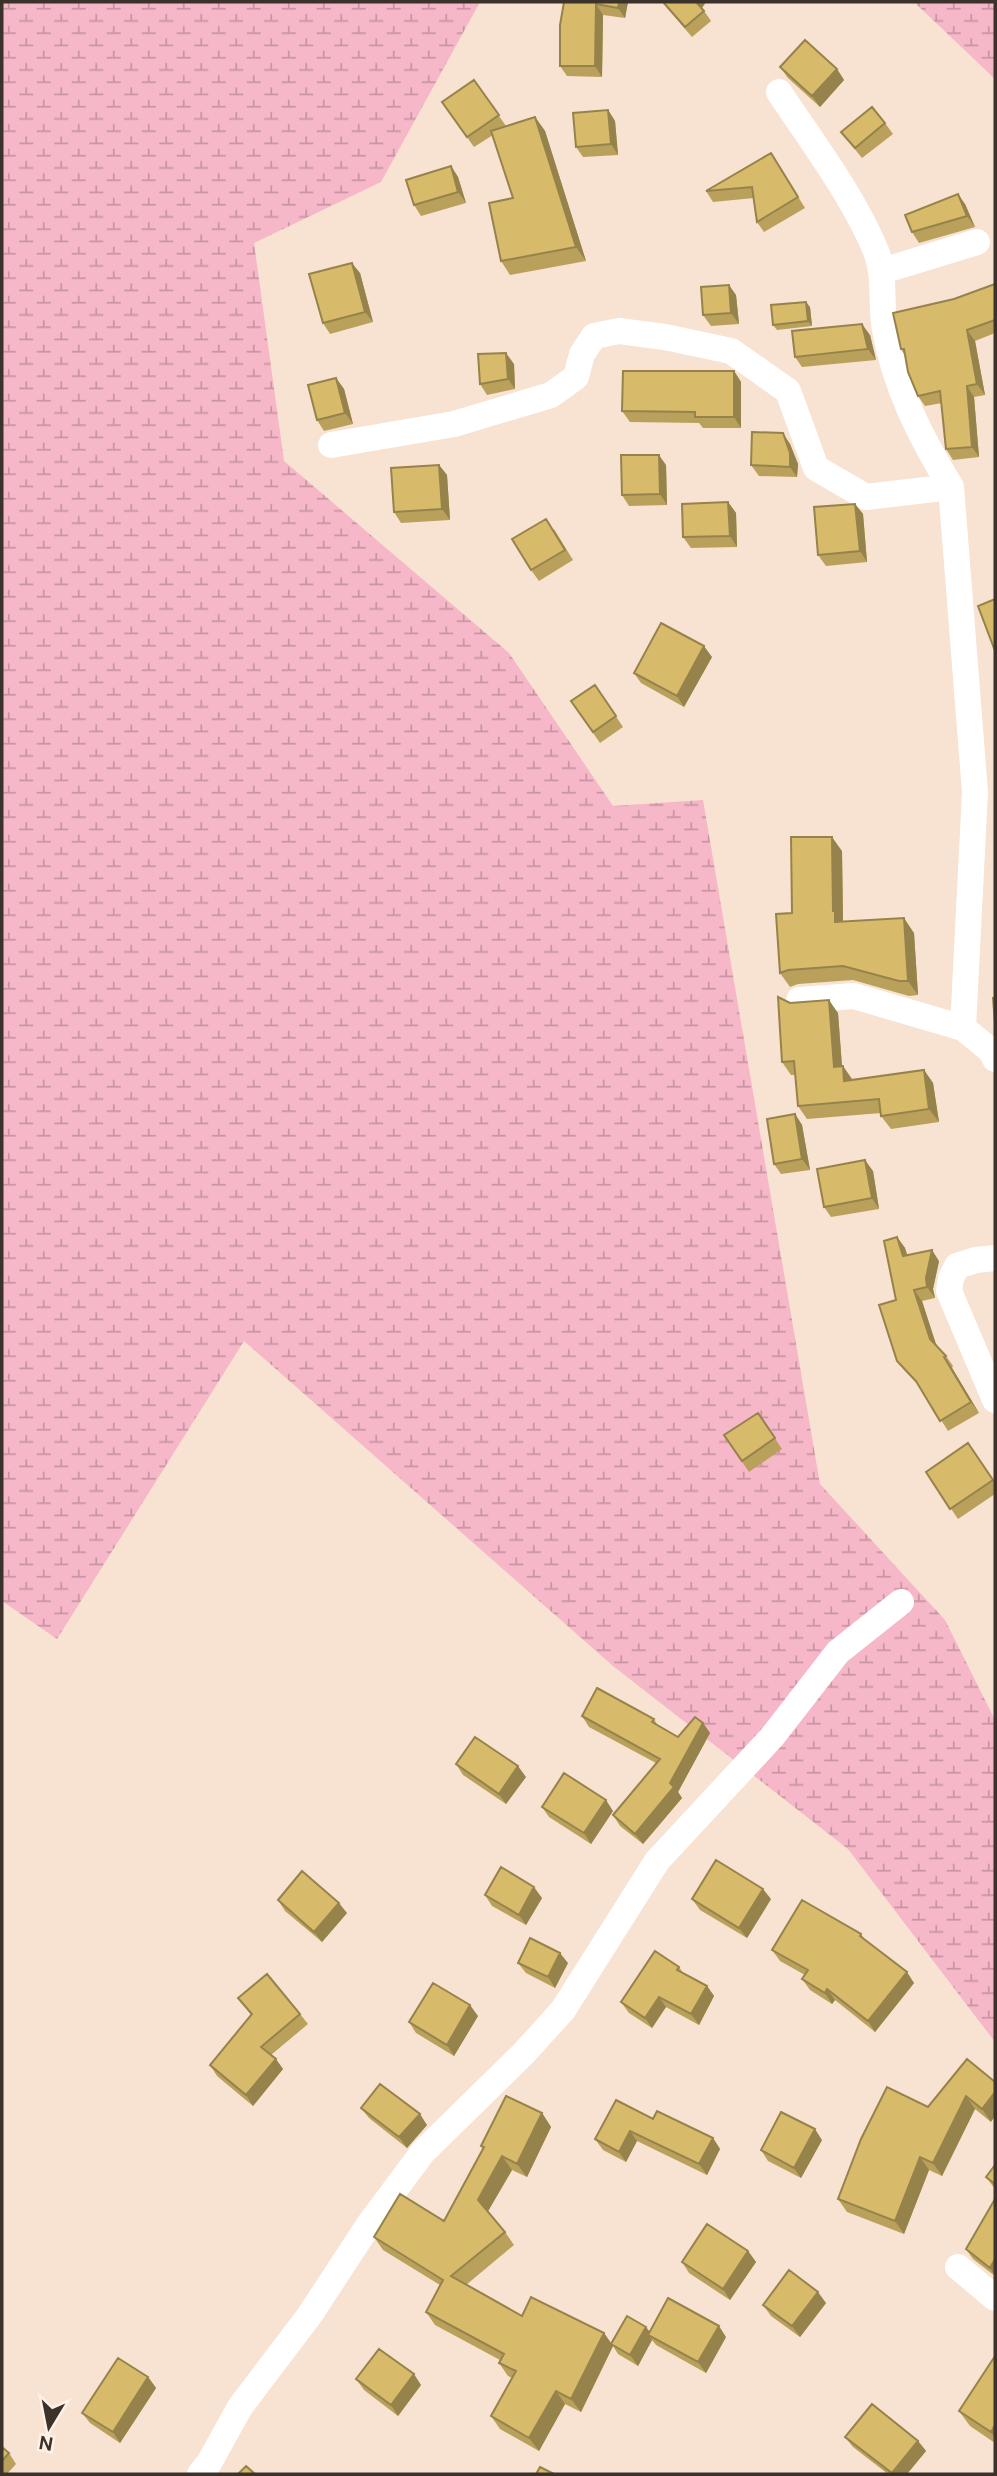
<svg xmlns="http://www.w3.org/2000/svg" width="997" height="2476" font-family="'DM Sans',sans-serif">
<style>
.wetland{fill:url(#wetland-marsh)}
.lines{fill:none;stroke-linecap:round;stroke-linejoin:round}
.minor{stroke:#fff;stroke-width:26}
.wall{fill:#b9a15c}
.shaded-wall{fill:#96834b}
.building{fill:#d7bb6b;stroke:#96834b;stroke-width:2}
</style>
<defs>
<pattern id="wetland-marsh" width="20" height="14" patternUnits="userSpaceOnUse" patternTransform="scale(1.75)"><rect width="20" height="14" fill="#f6b7c8"/><path d="M1 5h8M5 5V1M11 12h8M15 12V8" fill="none" stroke="#c895a3"/></pattern>
</defs>
<rect width="100%" height="100%" fill="#f8e2d1"/>
<path class="wetland" d="M2 2H480L381 182 254 243 284 461 509 653 613 806 703 800 820 1484 945 1620 995 1720V2042L848 1849 613 1666 244 1341 57 1639 2 1601Z
M914 2H995V79Z"/>
<g class="lines">
<path class="minor" d="M779 92C813 143 852 194 876 251 886 277 880 304 885 330 895 387 921 438 951 487
M882 271 977 242
M331 445 454 424 551 395 576 377 582 354 594 336 619 331 665 337 731 351 788 391 816 468 866 497 951 487 975 792 963 1028
M799 1000 854 996 963 1028 991 1051 995 1059
M995 1258 976 1260 957 1266 951 1278 949 1291 995 1400
M958 2267 995 2298
M200 2474 209 2463 240 2407 309 2316 370 2223 423 2152 524 2053 563 2010 657 1861 772 1737 838 1652 901 1602"/>
</g>
<path class="wall" d="M564 2H628L625 18 603 15 602 77 567 76 560 66Z
M662 2H706L702 8 711 21 692 37Z
M780 67 837 69 844 80 820 107 788 78Z
M474 80 506 126 503 127 535 117 545 131 586 261 510 275 501 261 513 198 493 135 474 147 442 102Z
M608 110 615 121 618 155 583 157 576 147Z
M885 123 893 134 862 158 841 132Z
M778 164 805 208 764 232 757 222 754 198 713 202 706 191Z
M451 166 458 177 466 203 421 216 414 205Z
M965 204 975 227 919 243 912 232Z
M360 273 373 322 330 334 323 323Z
M995 284V333L975 341 985 395 974 397 979 457 953 460 946 449 942 403 925 406 918 396 905 356 901 349 954 299Z
M736 295 739 324 711 326 703 315Z
M810 307 812 326 777 330 773 325Z
M870 335 876 360 802 367 795 357Z
M514 364 515 389 487 395 480 384Z
M734 371 741 382V428H703L699 423 630 422 622 411Z
M336 378 344 389 353 424 324 431 317 420Z
M790 444 798 464 797 477 759 476 751 465Z
M439 465 447 475 450 520 401 523 394 512Z
M666 465 667 505 629 506 622 495Z
M728 502 736 513 737 547 691 548 683 537Z
M855 504 863 514 867 562 826 566 818 555Z
M554 529 573 560 539 581 531 570Z
M712 657 684 707 641 683 634 673Z
M595 685 623 727 600 743 571 701Z
M842 851 843 922 914 933 918 995 909 996 853 980 798 984 790 987 780 973 792 913Z
M790 1003 838 1013 842 1066 852 1080 924 1070 933 1083 939 1122 891 1129 881 1116V1113L807 1119 798 1106 795 1075H791L782 1062Z
M795 1114 802 1125 810 1170 781 1174 774 1164Z
M873 1171 879 1209 831 1217 824 1207Z
M897 1237 905 1248 907 1255 939 1261 933 1289 935 1298 922 1301 936 1346 946 1356 953 1366 952 1368 979 1413 948 1431 921 1388 905 1371 897 1361 896 1300Z
M758 1413 782 1449 749 1472 724 1435Z
M968 1443 995 1482V1494L958 1519 926 1472Z
M582 1716 654 1719 658 1726 678 1737 703 1723 710 1733 678 1792 682 1798 643 1844 620 1826 613 1815 656 1763 589 1727Z
M456 1764 526 1777 506 1804 463 1775Z
M542 1807 613 1811 591 1844 549 1817Z
M485 1895 542 1898 526 1925 492 1906Z
M692 1899H771L747 1938 700 1910Z
M278 1900 347 1913 322 1942 285 1911Z
M861 1934 865 1940 914 1983 875 2032 835 2000 832 2004 810 1990 802 1979 805 1975 780 1961 772 1950Z
M518 1963H568L555 1988 526 1973Z
M679 1967 683 1973 707 1986 714 1996 699 2025 666 2007 652 2028 629 2013 621 2002Z
M238 1998 300 2014 308 2024 271 2055 283 2069 253 2106 217 2076 210 2065 251 2015Z
M478 2016 454 2056 416 2033 409 2022Z
M967 2059 991 2122 975 2109 942 2176 929 2170 904 2234 847 2212 838 2199 928 2107Z
M361 2108 427 2125 407 2148 369 2118Z
M542 2113 551 2127 527 2177 512 2170 488 2211 505 2232 514 2245 466 2285 522 2316 604 2333 611 2343 646 2327 650 2332 726 2337 706 2373 656 2345 652 2340 638 2366 618 2354 613 2346 581 2412 565 2404 539 2451 500 2429 491 2416 512 2378 508 2376 499 2363 500 2360 435 2325 426 2312 440 2285 383 2250 374 2237 444 2221 483 2149 481 2146Z
M653 2119 713 2138 720 2149 707 2175 637 2141 626 2162 603 2150 595 2139Z
M822 2140 801 2178 768 2161 761 2150Z
M995 2165V2189L986 2177Z
M995 2199V2276L973 2259 966 2249Z
M748 2251 756 2262 730 2300 689 2273 682 2262Z
M826 2303 800 2337 771 2316 763 2305Z
M995 2356V2443L970 2426 959 2411Z
M148 2377 156 2388 120 2443 90 2423 82 2413Z
M356 2379 421 2385 398 2416 364 2390Z
M845 2437 918 2441 926 2451 907 2474H888L853 2447Z
M2 2447 9 2453 16 2464 7 2474H2Z"/>
<path class="shaded-wall" d="M619 2H628L625 18 618 8Z
M696 2H706L701 9Z
M596 4 603 15 602 77 595 66Z
M837 69 844 80 820 107 812 96Z
M608 110 615 121 618 155 611 144Z
M535 117 545 131 586 261 576 247Z
M451 166 458 177 466 203 458 192Z
M958 194 965 204 975 227 967 216Z
M352 263 360 273 373 322 365 312Z
M729 285 736 295 739 324 731 313Z
M806 302 810 307 812 326 808 321Z
M862 324 870 335 876 360 868 349Z
M967 330 975 341 985 395 977 384Z
M506 353 514 364 515 389 508 379Z
M734 371 741 382V428L734 417Z
M336 378 344 389 353 424 345 413Z
M967 386 974 397 979 457 972 447Z
M783 433 790 444 798 464 797 477 790 467Z
M659 455 666 465 667 505 660 494Z
M439 465 447 475 450 520 442 509Z
M728 502 736 513 737 547 730 536Z
M855 504 863 514 867 562 860 551Z
M704 646 712 657 684 707 677 696Z
M832 837 842 851 843 923 835 922 833 911Z
M904 918 914 933 918 995 908 981Z
M829 1000 838 1013 843 1080 834 1067Z
M843 1066 852 1079 853 1094 844 1081Z
M924 1070 933 1083 939 1122 929 1109Z
M795 1114 802 1125 810 1170 802 1159Z
M865 1160 873 1171 879 1209 872 1198Z
M897 1237 905 1248 911 1267 903 1256Z
M932 1250 939 1261 933 1289 935 1298 927 1287 926 1278Z
M914 1290 922 1301 938 1350 930 1339Z
M944 1357 952 1368 979 1413 971 1402Z
M703 1723 710 1733 678 1792 682 1798 643 1844 635 1834 670 1783Z
M518 1766 526 1777 506 1804 499 1794Z
M606 1800 613 1811 591 1844 584 1833Z
M534 1887 542 1898 526 1925 519 1915Z
M763 1889 771 1899 747 1938 739 1928Z
M339 1903 347 1913 322 1942 314 1932Z
M560 1953 568 1963 555 1988 548 1977Z
M907 1972 914 1983 875 2032 868 2021Z
M707 1986 714 1996 699 2025 691 2014Z
M827 1989 835 2000 832 2004 825 1993Z
M659 1997 666 2007 652 2028 645 2018Z
M470 2005 478 2016 454 2056 447 2045Z
M276 2059 283 2069 253 2106 246 2095Z
M995 2092V2116L991 2122 982 2109Z
M966 2096 975 2109 942 2176 933 2163Z
M542 2113 551 2127 527 2177 517 2164Z
M420 2114 427 2125 407 2148 399 2137Z
M815 2129 822 2140 801 2178 794 2168Z
M630 2131 637 2141 626 2162 619 2152Z
M713 2138 720 2149 707 2175 699 2164Z
M502 2156 512 2170 487 2213 478 2200Z
M920 2157 929 2170 904 2234 895 2221Z
M748 2251 756 2262 730 2300 723 2289Z
M995 2259V2275L990 2268Z
M818 2292 826 2303 800 2337 792 2326Z
M719 2326 726 2337 706 2373 698 2362Z
M646 2327 653 2337 648 2335 652 2340 638 2366 630 2355Z
M604 2333 613 2346 581 2412 571 2399Z
M414 2374 421 2385 398 2416 391 2405Z
M148 2377 156 2388 120 2443 113 2432Z
M556 2391 565 2404 539 2451 529 2438Z
M995 2425V2438L991 2432Z
M918 2441 926 2451 907 2474H893L892 2473Z"/>
<path class="building" d="M564 2H619L618 8 596 4 595 66H560V25Z
M663 2H696L704 11 685 27Z
M805 40 837 69 812 96 780 67Z
M474 80 499 115 467 137 442 102Z
M872 107 885 123 855 148 841 132Z
M608 110 611 144 576 147 573 113Z
M535 117 576 247 501 261 489 203 513 198 491 131Z
M771 153 798 197 757 222 752 187 706 191Z
M451 166 458 192 414 205 406 180Z
M958 194 967 216 912 232 905 215Z
M352 263 365 312 323 323 309 274Z
M995 284V320L967 330 977 384 967 386 972 447 946 449 940 391 918 396 908 372 904 349H901L893 313 954 299Z
M729 285 731 313 703 315 701 287Z
M806 302 808 321 773 325 771 305Z
M862 324 868 349 795 357 792 331Z
M506 353 508 379 480 384 478 354Z
M623 371H734V417H695V412L622 411Z
M336 378 345 413 317 420 308 385Z
M752 432 783 433 790 453V467L751 465Z
M621 455H659L660 494 622 495Z
M439 465 442 509 394 512 391 468Z
M728 502 730 536 683 537 682 504Z
M855 504 860 551 818 555 814 507Z
M546 519 565 550 531 570 512 539Z
M995 599V651L978 606Z
M661 623 704 646 677 696 634 673Z
M595 685 616 716 593 732 571 701Z
M791 837H832L833 911H835V922L904 918 908 981H899L843 966 788 970 780 973 776 914 792 913Z
M778 997 790 1003 829 1000 834 1067 843 1066 844 1081 924 1070 929 1109 881 1116 879 1099 798 1106 794 1061 782 1062Z
M993 998H995V1023Z
M795 1114 802 1159 774 1164 767 1119Z
M865 1160 872 1198 824 1207 817 1169Z
M897 1237 903 1256 932 1250 926 1278 927 1287 914 1290 930 1339 946 1356 944 1357 971 1402 940 1421 916 1381 897 1361 879 1305 896 1300 884 1241Z
M758 1413 775 1438 742 1461 724 1435Z
M968 1443 993 1480 950 1509 926 1472Z
M597 1688 654 1719 652 1722 678 1737 695 1717 703 1723 670 1783 674 1787 635 1834 613 1815 660 1759 582 1716Z
M475 1737 518 1766 499 1794 456 1764Z
M564 1773 606 1800 584 1833 542 1807Z
M716 1860 763 1889 739 1928 692 1899Z
M501 1867 534 1887 519 1915 485 1895Z
M302 1871 339 1903 314 1932 278 1900Z
M802 1900 861 1934 860 1936 907 1972 868 2021 827 1989 825 1993 802 1979 808 1970 772 1950Z
M530 1938 560 1953 548 1977 518 1963Z
M655 1951 679 1967 677 1970 707 1986 691 2014 659 1997 645 2018 621 2002Z
M267 1974 300 2014 261 2047 276 2059 246 2095 210 2065 252 2014 238 1998Z
M433 1983 470 2005 447 2045 409 2022Z
M967 2059 995 2082V2092L982 2109 966 2096 933 2163 920 2157 895 2221 838 2199 861 2139 887 2087 928 2107Z
M380 2084 420 2114 399 2137 361 2108Z
M506 2096 542 2113 517 2164 502 2156 478 2200 505 2232 451 2276 522 2316 531 2297 604 2333 571 2399 556 2391 529 2438 491 2416 516 2371 499 2363 504 2354 426 2312 443 2280 374 2237 400 2194 444 2221 484 2147 481 2146Z
M616 2100 653 2119 657 2111 713 2138 699 2164 630 2131 619 2152 595 2139Z
M781 2112 815 2129 794 2168 761 2150Z
M995 2165V2184L986 2177Z
M995 2199V2259L990 2268 966 2249Z
M707 2224 748 2251 723 2289 682 2262Z
M789 2270 818 2292 792 2326 763 2305Z
M668 2298 719 2326 698 2362 648 2335Z
M627 2316 646 2327 630 2355 611 2344Z
M379 2349 414 2374 391 2405 356 2379Z
M995 2356V2425L991 2432 959 2411Z
M118 2358 148 2377 113 2432 82 2413Z
M872 2404 918 2441 892 2473 845 2437Z
M2 2447 9 2453 2 2461Z
M246 2466 255 2474H238Z
M540 2467 554 2474H536Z"/>
<rect width="997" height="2476" fill="none" stroke="#3a322b" stroke-width="7"/>
<g transform="translate(49 2427) rotate(190)" stroke="#fef1e7" stroke-width="5" paint-order="stroke">
<path d="M0-5L12 26L0 18L-12 26Z" fill="#3a322b"/>
<text y="-10" font-size="19" font-weight="bold" text-anchor="middle" fill="#3a322b">N</text>
</g>
</svg>
